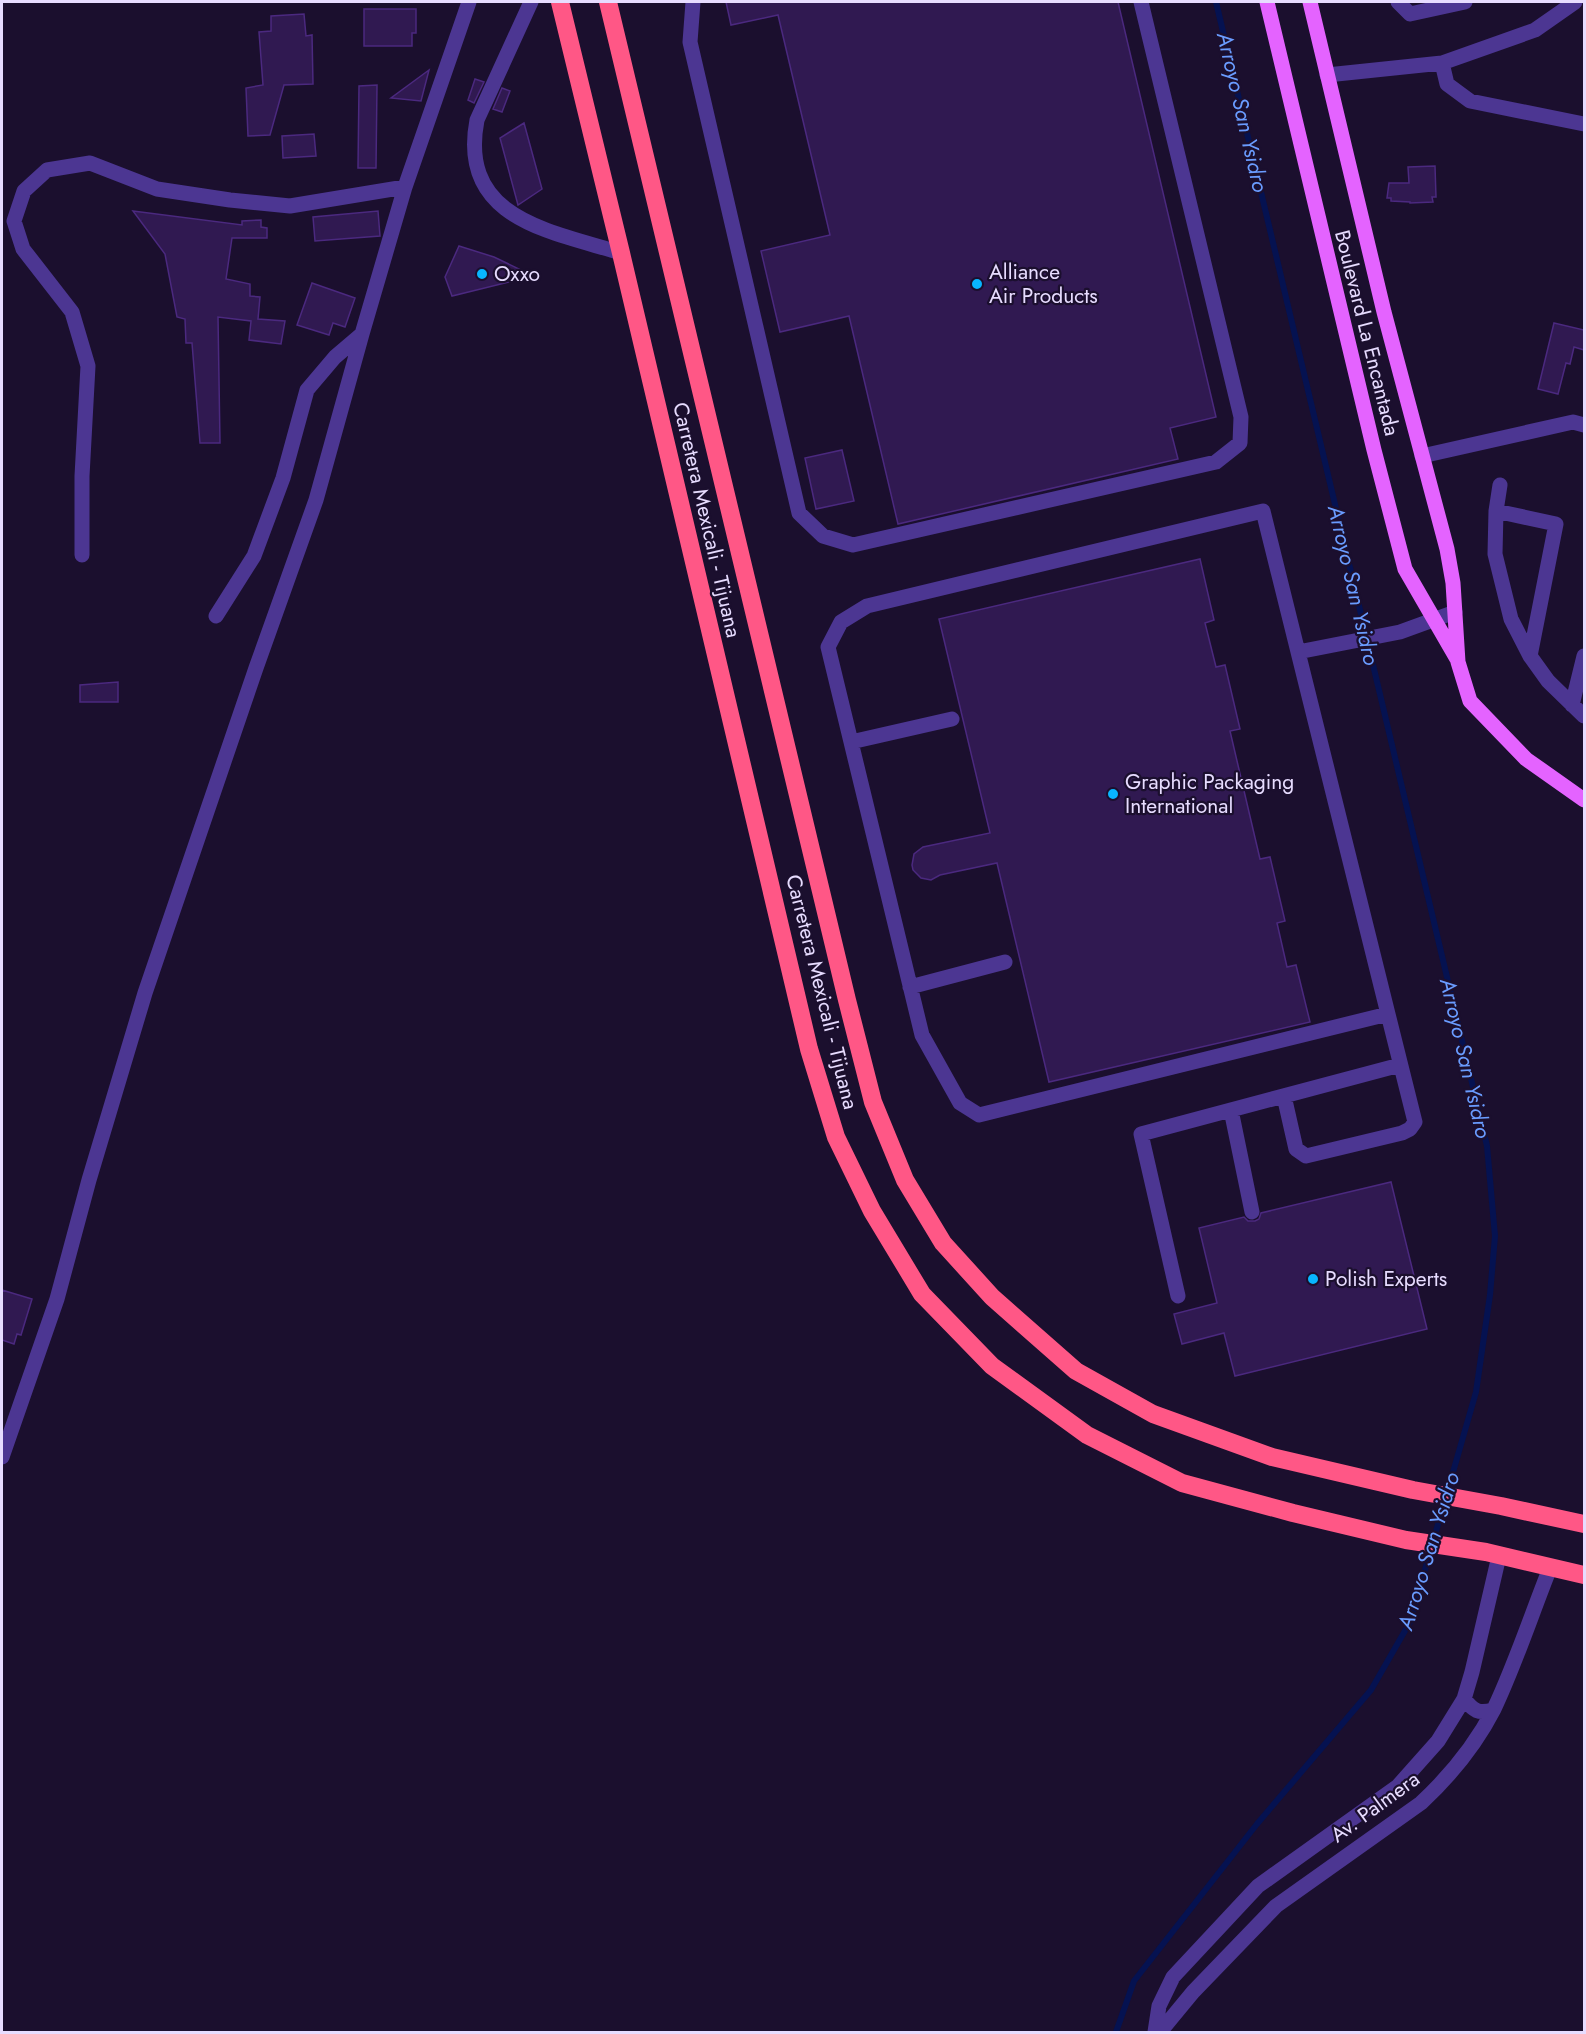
<svg xmlns="http://www.w3.org/2000/svg" width="1586" height="2034" font-family="Jost,sans-serif">
<style>
.lines{fill:none;stroke-linecap:round;stroke-linejoin:round}
.stream{stroke:#051251;stroke-width:6}
.building{fill:#301951;stroke:#4b297f;stroke-width:1.5}
.minor{stroke:#4c3692;stroke-width:15}
.major{stroke:#e463ff;stroke-width:15}
.highway{stroke:#ff5786;stroke-width:18}
.poi-dot{fill:#08b5ff;stroke:#1b0f2e;stroke-width:2}
.labels{text-anchor:middle;stroke-width:4.5;stroke-linejoin:round;paint-order:stroke}
.poi-label{font-size:21px;fill:#e7dcff;stroke:#1b0f2e;text-anchor:start}
.street-label{font-size:21px;fill:#e7dcff;stroke:#1b0f2e}
.water-label{font-size:22px;font-style:italic;fill:#6a9cff;stroke:#1b0f2e}
</style>
<rect width="100%" height="100%" fill="#1b0f2e"/>
<g class="lines">
<path class="stream" d="M1116 2032 1134 1981 1257 1824 1371 1690 1410 1622 1476 1392 1490 1295 1495 1236 1487 1146 1216 2"/>
</g>
<path class="building" d="M726 2H1118L1216 417 1170 428 1178 459 898 524 849 316 780 332 761 251 830 235 778 15 731 25Z
M364 9H416V33H412V46H364Z
M304 14 306 36 312 35 313 84 284 85 270 135 248 136 246 88 263 85 259 32 271 31V16Z
M429 70 421 101 391 98Z
M475 79 484 82 474 103 468 100Z
M377 85 376 168H358L359 86Z
M502 88 510 91 502 112 493 109Z
M524 123 542 189 518 205 500 138Z
M314 134 316 156 283 158 282 136Z
M1435 166 1436 197H1432L1433 202 1410 203V202L1391 201V198H1387L1389 183H1409L1408 167Z
M133 211 242 225V221L261 220V227L267 228V238H232L226 279 250 284V296L260 297 258 319 285 321 281 344 249 340 251 321 218 317 220 443H200L192 343H186L185 319 177 317 165 254Z
M378 211 380 236 315 241 313 217Z
M459 246 494 257 521 270 513 281 452 296 445 277Z
M312 283 355 298 345 327 333 323 329 335 297 325Z
M1554 323 1584 330V350L1574 347 1570 364 1566 363 1558 394 1538 389Z
M842 450 854 501 816 509 805 458Z
M1200 559 1214 620 1205 623 1216 667 1225 665 1240 729 1230 731 1260 859 1270 857 1285 921 1277 923 1287 967 1296 965 1310 1022 1049 1082 997 863 940 875 931 880 921 878 913 870 912 865 914 854 923 847 990 833 939 619Z
M118 682V702H80V685Z
M1391 1182 1427 1329 1235 1376 1224 1333 1182 1344 1174 1314 1217 1303 1199 1228 1244 1217 1248 1221H1255L1259 1219 1261 1213Z
M2 1290 32 1299 21 1335 17 1334 14 1344 2 1340Z"/>
<g class="lines">
<path class="minor" d="M531 2 477 120C458 219 550 231 621 253
M693 2 690 42 799 513 823 536 853 545 1216 462 1240 443 1241 417 1141 2
M1398 2 1410 14 1465 2
M1442 63 1447 84 1470 101 1584 124
M1327 75 1442 63 1535 30 1575 2
M1422 456 1573 422 1584 425
M1500 485 1496 511 1495 554 1511 619 1530 656 1548 681 1584 716
M1496 511 1556 524 1530 656
M82 555V476L88 366 72 312 23 249 14 221 24 191 47 170 90 163 157 189 230 200 290 206 405 187
M216 616 254 556 283 478 307 390 335 357 362 334
M1298 652 1263 511 867 606 841 622 828 647 922 1035 960 1103 979 1115 1388 1014 1298 652 1400 632 1455 612
M1572 705 1584 656
M851 742 952 719
M910 987 1005 962
M1284 1096 1296 1149 1306 1156 1402 1133 1410 1129 1415 1122 1388 1014
M1231 1110 1252 1212
M1178 1296 1141 1134 1400 1065
M2 1457 57 1299 89 1180 145 993 256 668 316 500 362 334 405 187 469 2
M1464 1699C1474 1711 1478 1714 1493 1710
M1155 2032 1159 2006 1173 1977 1258 1886 1398 1786 1438 1741 1464 1699 1472 1672 1499 1556
M1160 2032 1193 1992 1276 1906 1421 1803C1450 1776 1476 1744 1494 1709 1515 1665 1532 1613 1550 1568"/>
<path class="major" d="M1267 2 1374 450 1405 569 1457 659
M1310 2 1384 312 1447 549 1453 583 1458 662 1470 701 1526 759 1584 800"/>
<path class="highway" d="M560 2 621 253 809 1049 836 1137 872 1211 922 1294 992 1366 1087 1435 1182 1483 1293 1513 1406 1540 1486 1552 1584 1575
M608 2 847 1000 873 1102 905 1180 943 1243 992 1297 1076 1371 1153 1414 1272 1457 1413 1490 1501 1506 1584 1524"/>
</g>
<g class="poi-dot">
<circle cx="482" cy="274" r="6"/>
<circle cx="977" cy="284" r="6"/>
<circle cx="1113" cy="794" r="6"/>
<circle cx="1313" cy="1279" r="6"/>
</g>
<g class="labels">
<g class="poi-label">
<text x="989" y="279">Alliance<tspan x="989" dy="24">Air Products</tspan></text>
<text x="494" y="281">Oxxo</text>
<text x="1125" y="789">Graphic Packaging<tspan x="1125" dy="24">International</tspan></text>
<text x="1325" y="1286">Polish Experts</text>
</g>
<g class="street-label">
<text transform="translate(1367 333) rotate(76)" y="7">Boulevard La Encantada</text>
<text transform="translate(707 520) rotate(77)" y="7">Carretera Mexicali - Tijuana</text>
<text transform="translate(822 992) rotate(76)" y="7">Carretera Mexicali - Tijuana</text>
<text transform="translate(1375 1807) rotate(-36)" y="7">Av. Palmera</text>
</g>
<g class="water-label">
<text transform="translate(1243 112) rotate(77)" y="8">Arroyo San Ysidro</text>
<text transform="translate(1354 585) rotate(77)" y="8">Arroyo San Ysidro</text>
<text transform="translate(1466 1058) rotate(77)" y="8">Arroyo San Ysidro</text>
<text transform="translate(1428 1551) rotate(-73)" y="8">Arroyo San Ysidro</text>
</g>
</g>
<rect width="1586" height="2034" fill="none" stroke="#e7dcff" stroke-width="6"/>
</svg>
